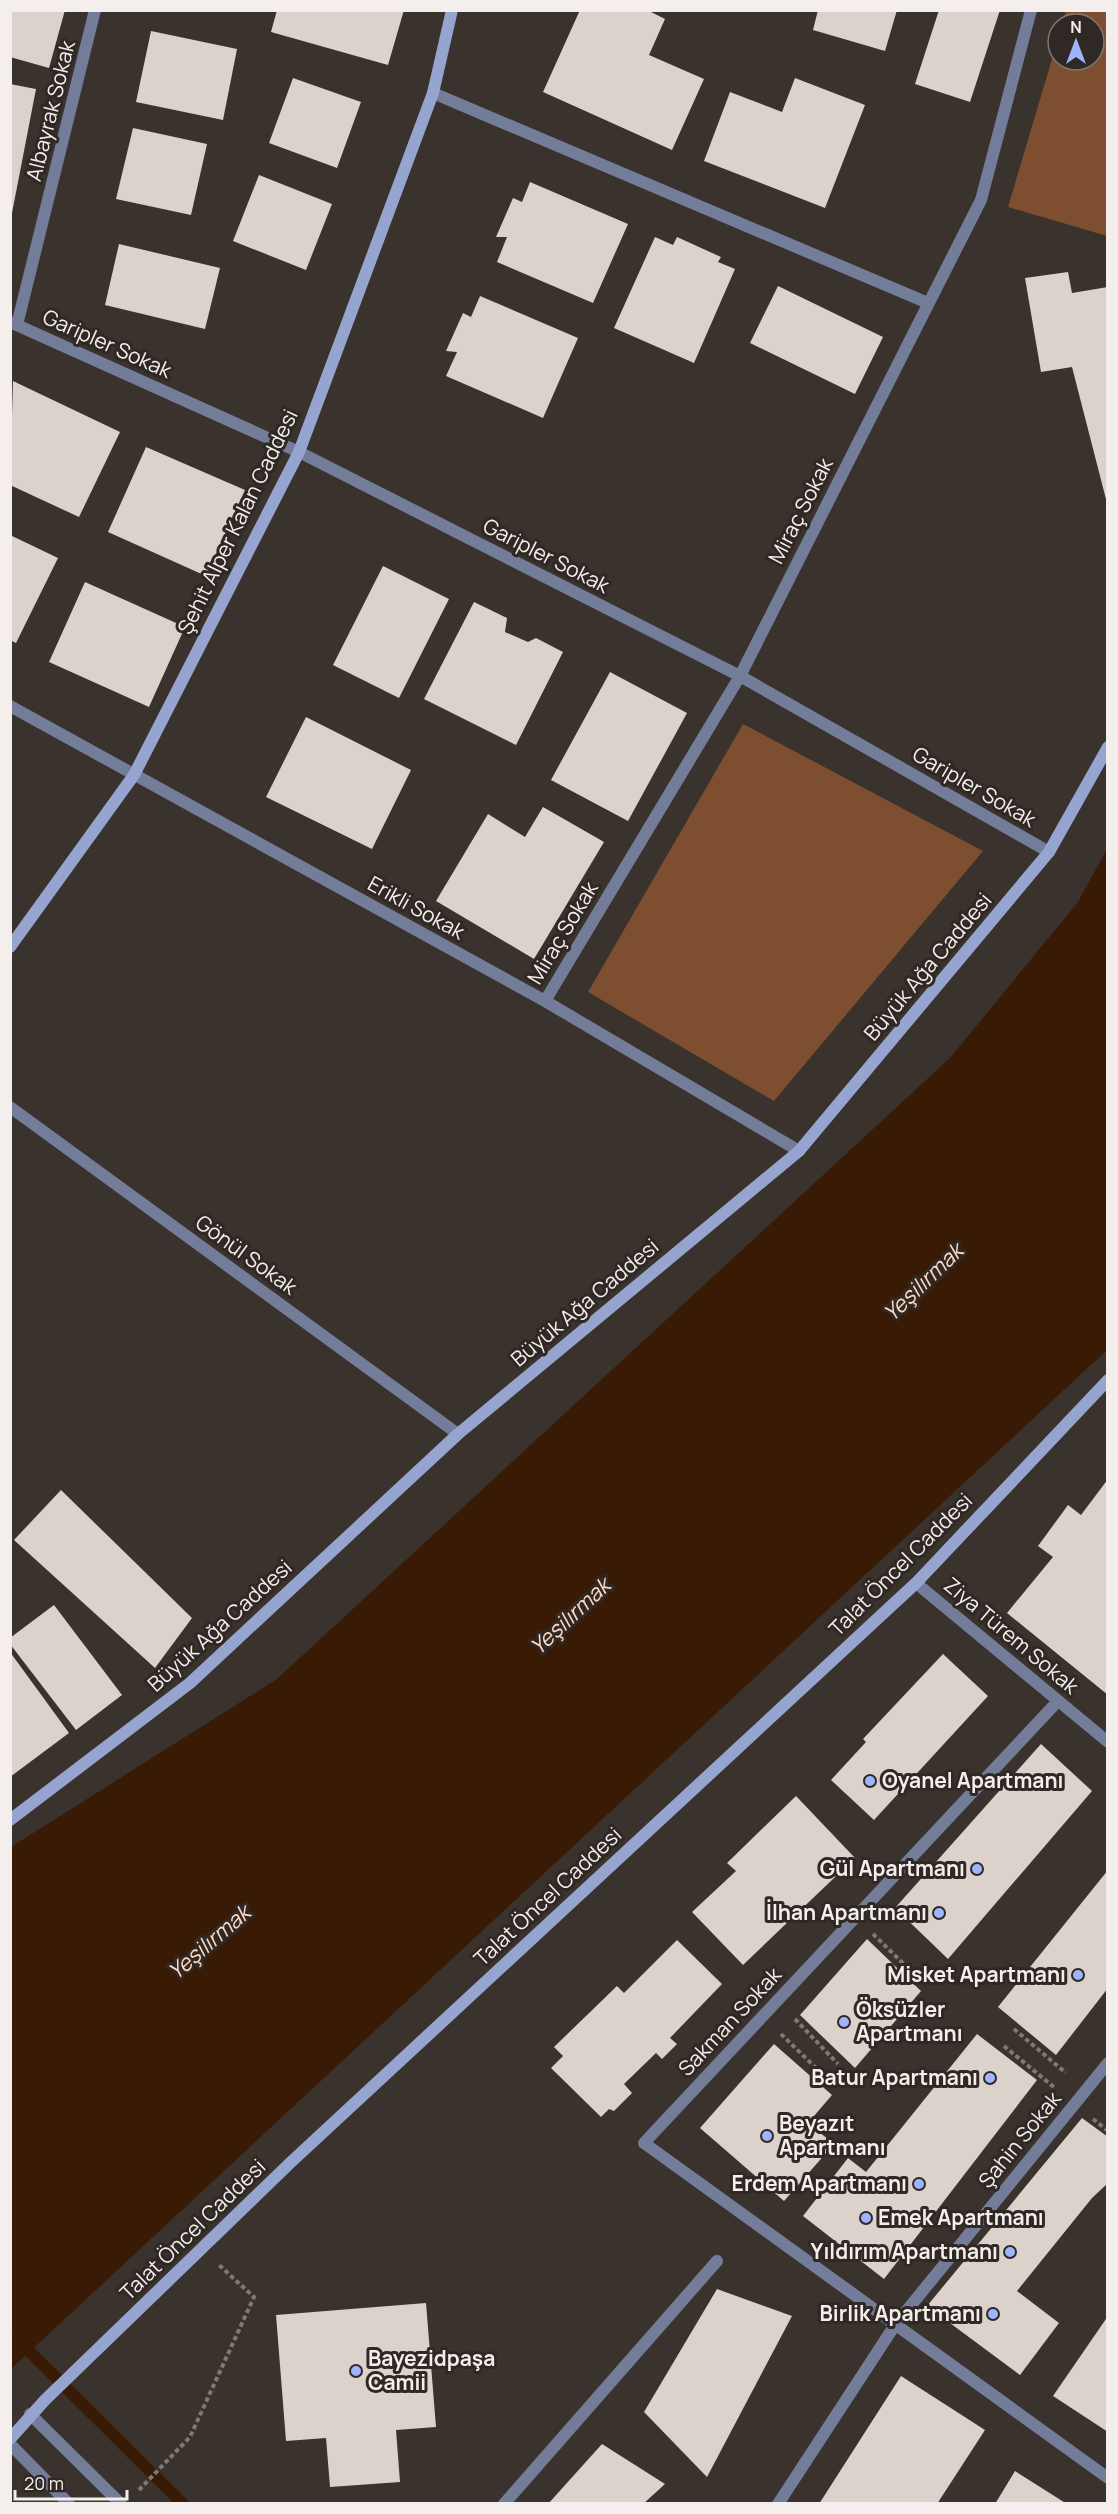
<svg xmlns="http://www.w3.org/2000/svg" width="1118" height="2514" font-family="Manrope,sans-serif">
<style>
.green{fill:#7e4e31}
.water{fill:#391a05}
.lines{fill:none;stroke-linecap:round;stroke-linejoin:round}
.stream{stroke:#391a05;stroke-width:12}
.building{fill:#dcd2cc}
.path{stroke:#7f7873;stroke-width:4;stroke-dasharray:4.5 3;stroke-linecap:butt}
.lane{stroke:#737c98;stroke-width:12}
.street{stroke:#737c98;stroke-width:12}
.secondary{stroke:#96a4d0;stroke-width:12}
.poi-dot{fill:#9eb4fd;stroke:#302824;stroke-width:2}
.labels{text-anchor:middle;stroke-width:6;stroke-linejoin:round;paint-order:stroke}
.street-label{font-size:21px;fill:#f4efec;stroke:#302824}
.poi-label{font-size:21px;font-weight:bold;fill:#f4efec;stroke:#302824;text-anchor:end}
.water-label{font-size:22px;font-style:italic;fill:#ffd9c4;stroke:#302824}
</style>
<rect width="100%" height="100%" fill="#3a322d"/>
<path class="green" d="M1066 11H1107V236L1008 207 1058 39V60H1094V24H1062Z
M743 724 983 851 774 1101 588 992Z"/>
<path class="water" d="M1107 849V1350L11 2369V1847L277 1679 950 1058 1078 902Z"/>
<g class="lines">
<path class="stream" d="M10 2332 183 2504"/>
</g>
<path class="building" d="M10 10H65L49 68 10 57Z
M277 10H404L388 65 271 32Z
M580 10H647L665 19 649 55 704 79 672 150 543 92Z
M818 10H897L885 51 813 30Z
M939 10H1000L970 102 915 84Z
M151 31 237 49 223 120 136 102Z
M293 78 361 102 337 168 269 143Z
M795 78 865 105 825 208 704 161 730 92 782 112Z
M10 84 36 89 12 213 10 212Z
M133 128 207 144 191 215 116 199Z
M259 175 332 204 306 270 233 241Z
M530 182 628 224 593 303 497 262 507 237H496L513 198 522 202Z
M655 237 673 245 677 237 721 257 718 262 735 269 694 363 614 328Z
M119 244 220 268 205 329 105 305Z
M1068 272 1072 293 1108 287V507L1072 367 1041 372 1025 278Z
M778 286 883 337 855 394 750 343Z
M480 296 578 338 543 418 446 376 457 352 446 351 463 313 471 317Z
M13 381 120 432 79 517 10 485Z
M146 447 245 490 206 576 108 532Z
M10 535 58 558 16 643 10 640Z
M383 566 449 599 399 698 333 665Z
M85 582 185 627 149 707 49 662Z
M474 602 507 618 505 632 528 642 536 638 563 652 516 745 424 699Z
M610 672 687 713 628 821 551 780Z
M306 717 411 770 372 849 266 797Z
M543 807 604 842 534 959 436 901 488 814 525 837Z
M1108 1479V1695L1007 1613 1053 1557 1038 1546 1068 1505 1081 1515Z
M61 1490 192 1618 155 1668 14 1540Z
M54 1605 122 1695 76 1730 10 1644V1638Z
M10 1652 69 1733 10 1777Z
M943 1654 988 1696 874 1820 831 1780 866 1742 863 1739Z
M1041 1744 1092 1791 948 1959 895 1908Z
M796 1796 855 1858 743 1965 692 1912 736 1871 727 1863Z
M1108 1870V1988L1056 2055 998 2007Z
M867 1939 921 1991 855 2068 800 2015Z
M677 1940 722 1984 670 2038 677 2044 662 2059 656 2053 624 2084 632 2093 614 2111 609 2109 601 2117 551 2068 563 2056 554 2047 617 1986 624 1993Z
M977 2034 1037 2080 884 2279 803 2216 848 2158 866 2172Z
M774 2044 832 2095 808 2123 834 2144 784 2201 700 2128Z
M1082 2118 1108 2137V2183L1092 2198 1017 2291 1059 2323 1020 2375 927 2306Z
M717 2289 792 2316 707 2477 644 2412Z
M426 2303 436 2427 396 2430 400 2482 330 2487 326 2438 286 2441 276 2315Z
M1108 2316V2432L1053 2396Z
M901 2376 985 2430 937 2504H819Z
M602 2444 665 2484 643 2504H548Z
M1015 2471 1067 2504H995Z"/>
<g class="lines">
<path class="path" d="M873 1934 914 1974
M795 2019 838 2064
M1014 2029 1066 2073
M781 2034 817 2069
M1004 2046 1055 2088
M1093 2119 1108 2131
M139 2490 190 2437 254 2297 219 2265"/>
<path class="lane" d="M504 2504 717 2261"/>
<path class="street" d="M433 93 928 303
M10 322 299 452 740 676 1049 852
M17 325 95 10
M10 706 545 1001 799 1151
M545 1001 740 676 981 200 1031 10
M10 1107 458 1434
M916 1583 1108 1742
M1058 1701 644 2143 1108 2478
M30 2414 121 2504
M10 2444 69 2504
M778 2504 895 2325 1108 2063"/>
<path class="secondary" d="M10 947 134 775 299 452 433 93 452 10
M10 1820 190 1683 458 1434 799 1151 1049 852 1108 747
M10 2439 45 2400 290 2163 916 1583 1108 1380"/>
</g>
<g class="poi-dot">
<circle cx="870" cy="1781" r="6"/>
<circle cx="977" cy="1869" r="6"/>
<circle cx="939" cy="1913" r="6"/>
<circle cx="1078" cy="1975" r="6"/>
<circle cx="844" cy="2022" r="6"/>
<circle cx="990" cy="2078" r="6"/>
<circle cx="767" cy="2136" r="6"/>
<circle cx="919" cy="2184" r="6"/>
<circle cx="866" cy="2218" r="6"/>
<circle cx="1010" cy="2252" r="6"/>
<circle cx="993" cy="2314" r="6"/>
<circle cx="356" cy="2371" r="6"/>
</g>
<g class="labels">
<g class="street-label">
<text transform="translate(51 111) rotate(-76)" y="7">Albayrak Sokak</text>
<text transform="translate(107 344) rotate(24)" y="7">Garipler Sokak</text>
<text transform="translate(801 511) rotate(-63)" y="7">Miraç Sokak</text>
<text transform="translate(238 522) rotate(-64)" y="7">Şehit Alper Kalan Caddesi</text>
<text transform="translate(546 556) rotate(27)" y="7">Garipler Sokak</text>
<text transform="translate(974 787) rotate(30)" y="7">Garipler Sokak</text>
<text transform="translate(416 908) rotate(29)" y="7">Erikli Sokak</text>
<text transform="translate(563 933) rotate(-59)" y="7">Miraç Sokak</text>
<text transform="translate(928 967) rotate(-50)" y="7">Büyük Ağa Caddesi</text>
<text transform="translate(246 1255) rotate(36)" y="7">Gönül Sokak</text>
<text transform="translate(585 1303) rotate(-40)" y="7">Büyük Ağa Caddesi</text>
<text transform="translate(901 1565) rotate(-45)" y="7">Talat Öncel Caddesi</text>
<text transform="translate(220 1626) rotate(-42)" y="7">Büyük Ağa Caddesi</text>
<text transform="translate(1011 1636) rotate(40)" y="7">Ziya Türem Sokak</text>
<text transform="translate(548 1897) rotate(-43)" y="7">Talat Öncel Caddesi</text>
<text transform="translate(730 2022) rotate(-47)" y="7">Sakman Sokak</text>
<text transform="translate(1020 2140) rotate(-51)" y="7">Şahin Sokak</text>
<text transform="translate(193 2230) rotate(-44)" y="7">Talat Öncel Caddesi</text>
</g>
<g class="poi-label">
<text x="882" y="1788" text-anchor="start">Oyanel Apartmanı</text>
<text x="965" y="1876">Gül Apartmanı</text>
<text x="927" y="1920">İlhan Apartmanı</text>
<text x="1066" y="1982">Misket Apartmanı</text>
<text x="856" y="2017" text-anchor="start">Öksüzler<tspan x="856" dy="24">Apartmanı</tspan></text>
<text x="978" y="2085">Batur Apartmanı</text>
<text x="779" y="2131" text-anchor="start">Beyazıt<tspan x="779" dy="24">Apartmanı</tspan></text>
<text x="907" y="2191">Erdem Apartmanı</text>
<text x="878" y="2225" text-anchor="start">Emek Apartmanı</text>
<text x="998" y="2259">Yıldırım Apartmanı</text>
<text x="981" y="2321">Birlik Apartmanı</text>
<text x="368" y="2366" text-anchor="start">Bayezidpaşa<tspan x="368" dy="24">Camii</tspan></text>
</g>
<g class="water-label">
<text transform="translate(923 1282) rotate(-44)" y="8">Yeşilırmak</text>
<text transform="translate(570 1616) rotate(-43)" y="8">Yeşilırmak</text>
<text transform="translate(209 1942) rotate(-41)" y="8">Yeşilırmak</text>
</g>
</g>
<rect width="1118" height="2514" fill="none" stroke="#f4efec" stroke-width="24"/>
<g transform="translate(1076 42)"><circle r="28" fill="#302824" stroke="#7e7874" stroke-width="1.5"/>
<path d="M0-4.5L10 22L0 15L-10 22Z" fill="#9eb4fd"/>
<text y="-9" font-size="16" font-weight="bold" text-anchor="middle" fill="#f4efec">N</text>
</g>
<path d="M15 2490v9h112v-9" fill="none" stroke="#f4efec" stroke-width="3"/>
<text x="24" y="2490" font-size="18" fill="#f4efec" stroke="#302824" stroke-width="4.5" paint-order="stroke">20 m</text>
</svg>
